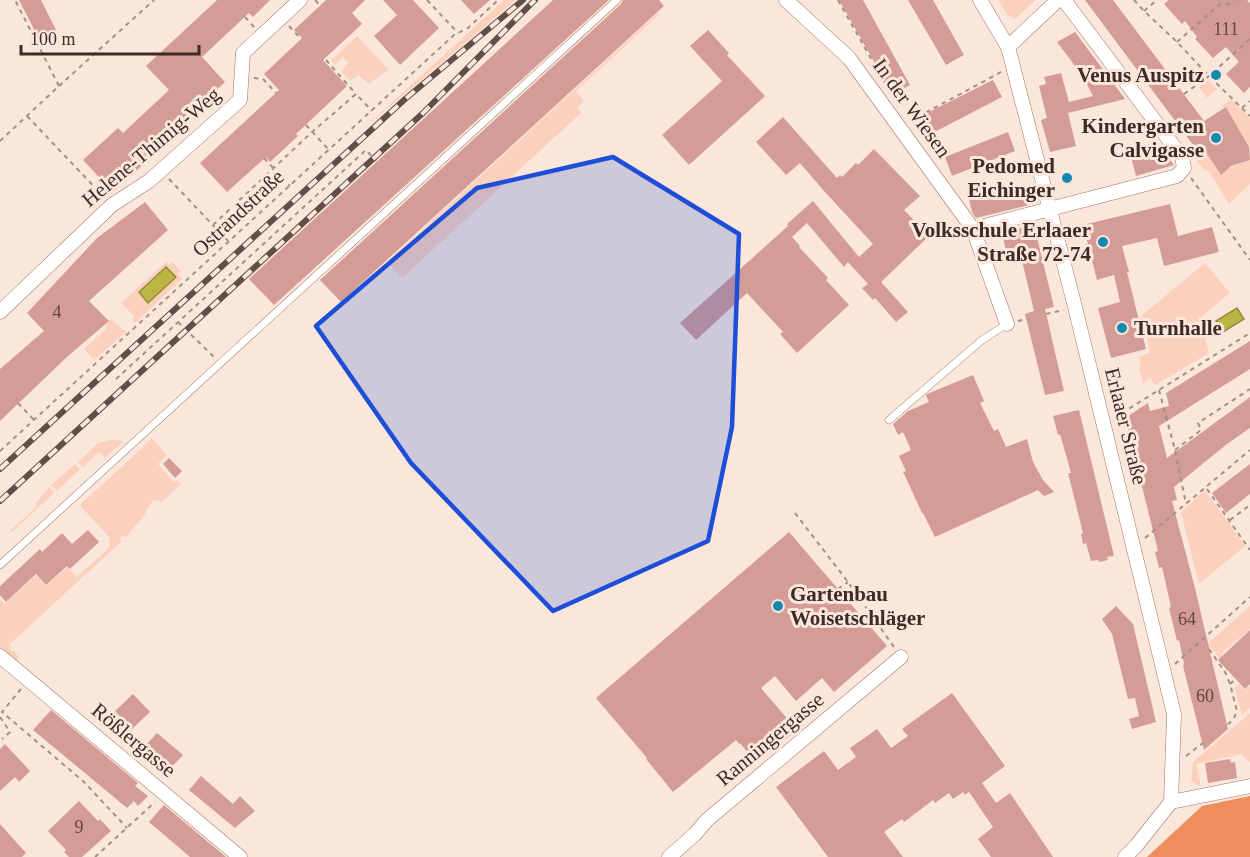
<svg xmlns="http://www.w3.org/2000/svg" width="1250" height="857" font-family="'Times New Roman',serif">
<style>
.green{fill:#fbd1be}
.forest{fill:#ef8e5d}
.water{fill:#bbb543;stroke:#968c39;stroke-width:1.5}
.building{fill:#d49c96}
.lines{fill:none;stroke-linecap:round;stroke-linejoin:round}
.lane-casing{stroke:#a2745e;stroke-width:8}
.street-casing{stroke:#a2745e;stroke-width:15}
.path{stroke:#a38f85;stroke-width:2;stroke-dasharray:4.5 4.5;stroke-linecap:butt}
.lane{stroke:#fff;stroke-width:7}
.street{stroke:#fff;stroke-width:14}
.rail-casing{stroke:#624e44;stroke-width:6}
.rail{stroke:#fbe6dc;stroke-width:4;stroke-dasharray:11;stroke-linecap:butt}
.marked{fill:#1d4ed8;fill-opacity:0.2;stroke:#1d4ed8;stroke-width:4.5;stroke-linejoin:round}
.poi-dot{fill:#1689ae;stroke:#fbe6dc;stroke-width:2}
.labels{text-anchor:middle;stroke-width:6;stroke-linejoin:round;paint-order:stroke}
.number-label{font-size:18px;fill:#64473e}
.poi-label{font-size:21px;font-weight:bold;fill:#3e2b21;stroke:#fbe6dc;text-anchor:end}
.street-label{font-size:21px;fill:#3e2b21;stroke:#fbe6dc}
</style>
<rect width="100%" height="100%" fill="#fbe6dc"/>
<path class="green" d="M504 0H516L363 129Z
M999 0H1036L1015 19 1007 15Z
M658 13 659 15 658 16 576 91 584 101 577 108 581 113 402 278 387 262Z
M357 36 389 70 368 84 359 75 350 81 341 72 348 63 343 57 335 65 331 60Z
M1208 80 1217 89 1207 98 1199 87Z
M1231 99 1250 118V149L1230 113 1226 107 1223 109 1222 106Z
M1207 153 1221 174 1226 170 1225 169 1250 160V184L1229 204 1208 170 1205 171 1196 160Z
M166 262 169 265 172 262 181 271 178 274 182 279 135 323 132 320 135 317 121 303Z
M1205 263 1230 293 1200 318 1209 353 1155 385 1150 378 1143 384 1139 367 1141 366 1139 357 1150 352 1142 315Z
M111 319 126 332 94 360 84 349 106 329 107 322Z
M152 438 167 455 158 464 174 482 177 480 181 484 162 502 153 500 143 517 126 537 123 536 120 539 122 541 9 645 11 648 10 650 11 651 13 650 19 657 16 661 0 648V599L5 604 36 575 46 586 67 567 77 577 108 549 110 545 109 537 81 507V504L141 449H142L145 445Z
M112 440 124 441 105 458 99 452 83 467 78 462 98 443Z
M75 464 80 469 57 491 51 485Z
M49 487 54 493 12 532 10 531 37 506 35 504Z
M1205 490 1245 546 1199 584 1181 512Z
M1250 606V629L1221 654 1226 660 1223 662 1207 644Z
M1239 684 1248 694 1245 689 1249 686 1250 687V708L1242 715 1235 688Z
M1250 713V761L1249 762 1241 754 1196 764 1201 787 1191 781 1193 762Z"/>
<path class="forest" d="M1250 796V857H1147L1202 806Z"/>
<path class="water" d="M166 267 176 277 148 303 139 292Z
M1237 308 1244 319 1223 332 1216 321Z"/>
<path class="building" d="M19 0H41L56 30 39 39Z
M217 0H270L253 17 249 13 202 57 225 82 145 157 148 160 113 192 83 160 118 128 123 133 169 90 146 66Z
M326 0H365L352 13 362 24 323 60 347 86 296 134 298 136 270 162 266 157 227 192 200 163 279 90 264 74 302 38 294 30Z
M383 0H413L439 28 400 65 374 36 397 15Z
M461 0H490L474 14Z
M553 0H609L274 305 249 279Z
M623 0H659L664 6 341 302 320 280 621 4Z
M839 0H863L910 85 893 95Z
M908 0H933L964 55 946 65Z
M1085 0H1113L1204 121 1226 107 1249 147 1250 160 1231 166 1221 175 1204 149 1199 153Z
M1169 0H1247L1250 3V87L1244 93 1226 74 1239 62 1226 47 1213 58 1195 39 1197 37 1185 21 1182 24 1164 4Z
M708 30 729 53 727 55 765 96 689 165 662 135 722 81 690 46Z
M1075 32 1125 99 1068 113 1076 146 1050 152 1041 120 1047 118 1039 86 1046 84 1044 77 1061 73 1069 102 1093 96 1082 75 1057 42Z
M993 80 1002 97 923 138 913 120Z
M783 117 837 178 840 175 842 177 856 163 858 165 874 149 920 196 904 210 929 236 881 282 908 312 896 322 875 298 873 300 862 288 868 284 848 262 844 267 807 223 792 237 800 246 799 247 828 278 826 280 849 305 797 353 780 334 783 332 747 293 696 340 680 323 788 226 787 224 813 201 859 257 873 244 824 191 800 163 786 175 756 142Z
M1008 132 1015 151 952 176 945 157Z
M1155 147 1157 156 1166 154 1174 165 1136 176 1130 153Z
M1025 186 1029 205 976 218 972 212 969 199Z
M145 202 168 230 89 301 109 321 68 356 0 421V369L44 331 27 313 97 238Z
M1170 204 1178 236 1212 227 1219 252 1164 266 1157 238 1122 246 1129 272H1127L1146 349 1111 358 1098 308 1120 302 1114 275 1097 280 1083 225Z
M1034 225 1054 307 1045 309 1064 391 1045 395 1025 314 1034 311 1019 248 1006 251 1002 232Z
M1250 341V369L1159 426 1167 458 1250 397V428L1227 444 1174 487 1177 500 1172 501 1195 588 1228 729 1204 750 1183 666 1184 664 1179 640 1177 641 1169 608 1171 607 1162 567 1159 568 1155 552 1158 551 1125 418 1148 403 1150 411 1169 406 1166 393Z
M973 375 984 401 980 403 994 431 998 429 1006 447 1027 439 1033 462 1043 480 1054 492 1044 496 1038 490 935 537 923 513H922L906 478 903 472 906 471 899 456 911 450 903 432 898 435 893 424 908 411 929 402 926 395 927 394Z
M1079 410 1114 556 1107 557 1108 560 1099 562 1098 560 1091 561 1086 543 1083 544 1081 534 1083 533 1068 473H1071L1060 434 1058 435 1053 416Z
M169 458 182 471 175 478 163 464Z
M1250 464V494L1226 513 1212 493Z
M88 530 99 542 70 569 67 566 46 585 36 574 6 602 0 595V586L40 549 42 552 62 533 72 544Z
M789 532 887 646 834 692 822 678 796 701 775 676 761 688 797 730 756 763 740 743 739 744 736 740 673 792 646 759 647 758 596 698Z
M1116 606 1133 624 1156 722 1132 729 1129 719 1139 716 1135 698 1128 699 1112 634 1102 619Z
M1250 630V684L1245 689 1218 660Z
M952 693 1005 766 982 783 996 803 1010 793 1053 857H991L978 839 993 827 969 792 965 795 963 792 953 799 949 793 935 803 933 800 904 822 902 819 884 832 903 857H828L776 787 824 751 838 770 856 757 850 748 877 729 891 748 908 736 902 729Z
M133 694 150 712 132 729 115 711Z
M51 710 138 783 135 786 148 796 138 806 134 801 127 808 33 730Z
M157 733 183 755 170 769 145 746Z
M5 744 30 771 19 782 15 777 0 791V749Z
M1230 759 1231 763 1235 762 1237 778 1208 783 1205 763Z
M201 776 233 804 240 796 255 811 235 828 189 790Z
M79 801 98 821 100 819 111 831 82 857H69L64 852 66 850 48 831Z
M164 805 226 857H190L149 822Z
M0 824 26 853 22 857H0Z"/>
<g class="lines">
<g class="lane-casing">
<path id="lane" d="M889 420 982 340 1007 324
M0 565 617 0"/>
</g>
<g class="street-casing">
<path id="street" d="M786 0 849 58 973 229 1007 324
M980 0 1008 47 1075 307 1174 714 1171 802 1136 846 1125 857
M1008 47 1058 0
M973 229 1177 176 1184 168 1182 157 1064 0
M0 312 112 205 149 181 240 100 243 53 300 0
M0 656 240 857
M1171 802 1250 786
M669 857 695 834 707 820 901 657"/>
</g>
<path class="path" d="M315 0 318 3 321 0
M427 0 458 33
M838 0 887 87
M1134 0 1144 11 1177 42 1209 76 1250 116
M1144 11 1157 0
M245 17 254 27
M289 26 301 39
M1177 42 1220 4H1228L1235 0
M326 60 356 94
M254 78 263 79 276 93
M59 86 154 0
M1184 94 1209 76 1250 39
M1242 108 1250 101
M27 116 104 197
M910 121 1003 71
M306 125 329 150
M0 141 59 86 15 0
M264 158 290 186
M1191 178 1250 260
M169 179 229 242
M213 225 312 132 356 94 372 111
M1046 314 1064 310
M1018 321 1027 319
M178 322 215 358
M116 379 366 150 376 161
M1159 390 1175 450 1186 504
M18 403 34 420
M1114 418 1250 333
M1175 450 1201 430 1198 423 1250 389
M0 451 454 35 468 28 498 0
M1207 489 1250 550
M795 513 848 582 894 647
M1230 520 1250 505
M1145 538 1250 450
M838 589 848 582
M1209 649 1225 672 1230 684 1237 711 1233 720 1227 725
M1175 664 1250 597
M1230 684 1236 679
M21 689 2 712 84 782 127 828
M0 717 10 732 2 739
M1186 756 1203 743
M95 857 155 802"/>
<use href="#lane" class="lane"/>
<use href="#street" class="street"/>
<g class="rail-casing">
<path id="rail" d="M0 469 404 100 523 0
M0 501 423 113 535 0"/>
</g>
<use href="#rail" class="rail"/>
</g>
<path class="marked" d="M613 157 739 234 732 427 708 541 553 611 411 463 316 326 477 188Z"/>
<g class="poi-dot">
<circle cx="1216" cy="75" r="6"/>
<circle cx="1216" cy="138" r="6"/>
<circle cx="1067" cy="178" r="6"/>
<circle cx="1103" cy="242" r="6"/>
<circle cx="1122" cy="328" r="6"/>
<circle cx="778" cy="606" r="6"/>
</g>
<g class="labels">
<g class="number-label">
<text x="1226" y="35">111</text>
<text x="57" y="318">4</text>
<text x="1187" y="625">64</text>
<text x="1205" y="702">60</text>
<text x="79" y="833">9</text>
</g>
<g class="poi-label">
<text x="1204" y="82">Venus Auspitz</text>
<text x="1204" y="133">Kindergarten<tspan x="1204" dy="24">Calvigasse</tspan></text>
<text x="1055" y="173">Pedomed<tspan x="1055" dy="24">Eichinger</tspan></text>
<text x="1091" y="237">Volksschule Erlaaer<tspan x="1091" dy="24">Straße 72-74</tspan></text>
<text x="1134" y="335" text-anchor="start">Turnhalle</text>
<text x="790" y="601" text-anchor="start">Gartenbau<tspan x="790" dy="24">Woisetschläger</tspan></text>
</g>
<g class="street-label">
<text transform="translate(912 108) rotate(54)" y="7">In der Wiesen</text>
<text transform="translate(151 147) rotate(-40)" y="7">Helene-Thimig-Weg</text>
<text transform="translate(238 213) rotate(-43)" y="7">Ostrandstraße</text>
<text transform="translate(1126 426) rotate(76)" y="7">Erlaaer Straße</text>
<text transform="translate(770 739) rotate(-40)" y="7">Ranningergasse</text>
<text transform="translate(134 740) rotate(40)" y="7">Rößlergasse</text>
</g>
</g>
<path d="M21 45v9h178v-9" fill="none" stroke="#3e2b21" stroke-width="3"/>
<text x="30" y="45" font-size="18" fill="#3e2b21" stroke="#fbe6dc" stroke-width="4.5" paint-order="stroke">100 m</text>
</svg>
